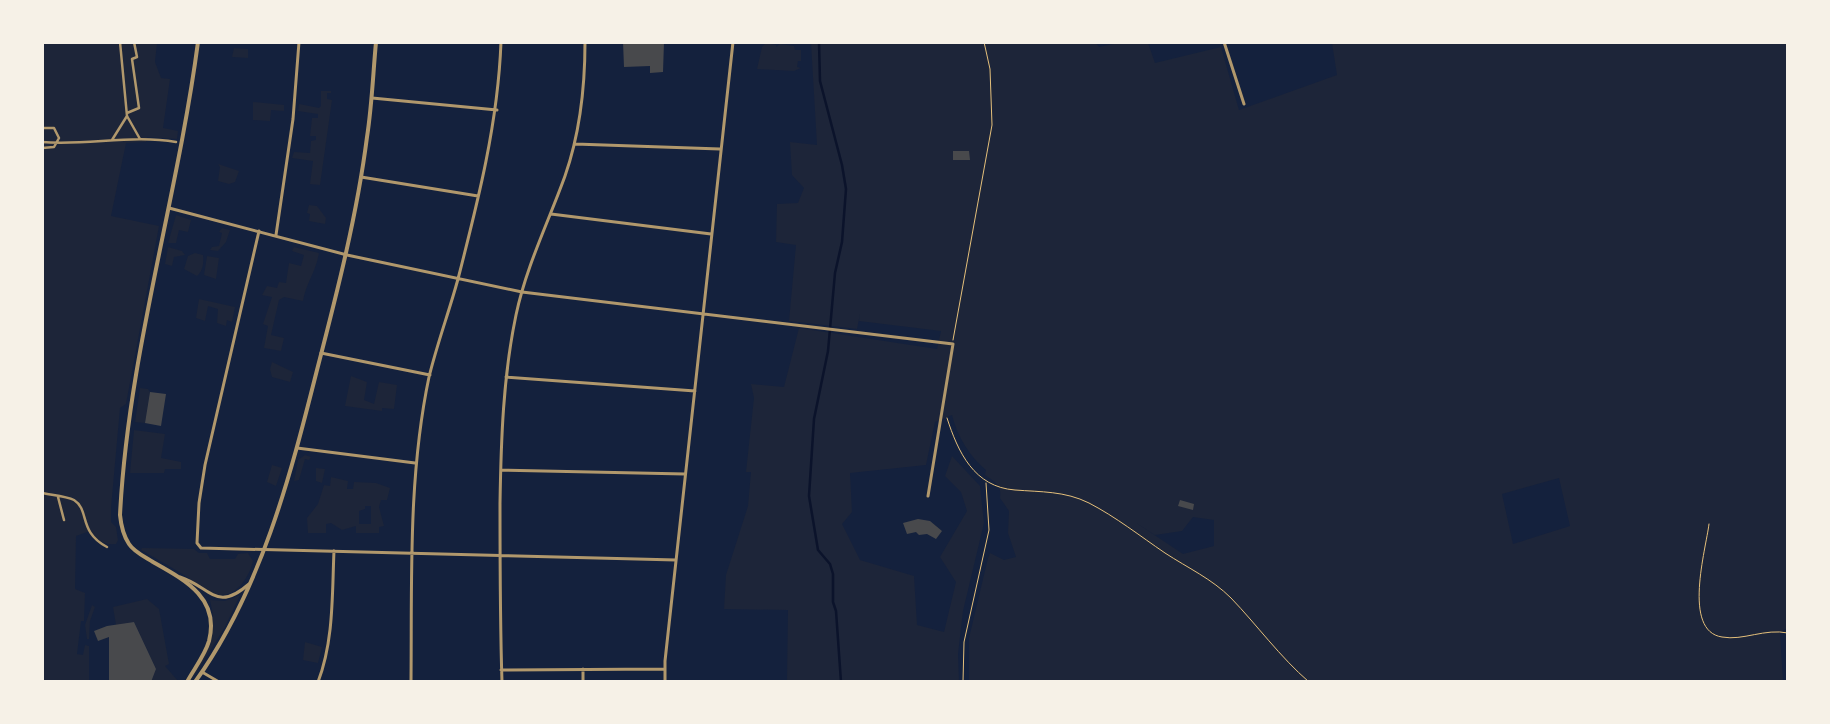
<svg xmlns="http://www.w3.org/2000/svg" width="1830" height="724" font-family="Lato,sans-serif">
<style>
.green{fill:#1d2539;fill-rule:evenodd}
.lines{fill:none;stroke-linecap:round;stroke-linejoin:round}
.stream{stroke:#0b132b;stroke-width:2.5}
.building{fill:#48494c}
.path{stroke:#e5c07b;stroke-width:1}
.pedestrian{stroke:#b1986c;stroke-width:2.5}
.minor{stroke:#b1986c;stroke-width:3}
.tertiary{stroke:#b1986c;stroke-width:4}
</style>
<rect width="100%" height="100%" fill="#14213d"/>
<path class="green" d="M1095 42 1099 47 1118 43H1148L1155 63 1221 47 1239 110 1337 75 1332 43H1787L1788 627 1780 633 1783 681H969V638L988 558 990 553 1004 560 1016 557 1008 533 1009 511 1000 498C1002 485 995 482 985 475L986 470C970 457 957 436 952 415L935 422 926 465 850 473 852 512 842 524 860 560 914 576 917 625 944 632 956 582 940 557 967 511 961 492 945 476 952 456 980 486 984 523 963 611 958 654 959 681H787L788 610 724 609 726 575 748 506 751 472H746L754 398 751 384 784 387 799 328 937 349 941 331 859 321 860 314 857 329 789 321 796 245 776 242 777 204 798 203 804 188 792 175 790 142 817 145 811 43ZM1559 478 1570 526 1513 544 1502 494ZM1193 517 1214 520V546L1183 554 1135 522 1155 535 1182 531Z
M42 43H157L155 62 161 78 170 79 163 128 178 131 177 139 147 137 146 142 126 143 111 216 159 226 126 404 120 408 111 508V522L116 527 118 540 116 544C103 545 98 541 90 531L76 536 75 589 85 593 84 621H81L77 654 83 655 85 645 89 646V681H43Z
M766 43 776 45V47L780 44 794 46 795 50H801V61H798L797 67 801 68 794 71 757 69 762 47Z
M234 48 248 49V58L232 57Z
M321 91H331V93H327V99L332 100 320 185 310 184 313 161 292 158 294 152 310 153 311 141 316 140V136H310L312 118H318V114L298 111 299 104 319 108 321 106Z
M253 102 284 105V111L271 110 270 121 253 120Z
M218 164 239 171 235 182 229 184 218 181 220 167Z
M309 205 317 206 326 218 325 224 309 221 310 214 307 213Z
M176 215 191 220 188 232 179 230 176 243H168Z
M222 228 230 230 226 242 218 251 210 250 212 247 219 246 222 233 219 232Z
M168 247 182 251 185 255 174 257 172 266 165 264Z
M294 247 319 253C316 272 306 283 303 301L284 297 279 300 271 335 284 338 281 351 264 348 268 326 263 324 272 297 262 295 267 286 277 288 279 282 286 283 289 263 301 266 304 255 292 251Z
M195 253 203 255C204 262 203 271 197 276L184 269 188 256Z
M207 256 219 258 216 279 204 275Z
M199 299 235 307 232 322 227 320 226 326 217 323 218 309 208 306 205 321 196 318Z
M272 362 293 372 290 382 272 377 270 369Z
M351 376 367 382 364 400 374 404 379 382 397 385 394 409 382 408V411L345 406Z
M140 388 148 389 150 392 145 423 135 422Z
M134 430 165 434 161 458 181 462V469H165L164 473H130Z
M305 455 311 457 309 460 305 459 299 480 294 481 298 460Z
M272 465 282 468 276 486 267 482Z
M316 468 325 469 322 483 316 481Z
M331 477 348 481 347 489H353L354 482 376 483 390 488 387 500H381L379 507 384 526 379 527V533H356V526L342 530 331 523 326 524V533H308L307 518 318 504 324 485 330 486ZM365 506H371V524H359V511L365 509Z
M142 548 194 549 199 553H207L210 559H235L238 554 248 553 253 561C249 578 235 600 214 594 203 591 194 581 184 575 170 566 155 558 141 550Z
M240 595 225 627 191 681 211 637 213 615 210 600 225 601Z
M147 599 159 609 169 664 165 666 178 681H151L156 669 134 622 116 625 113 607Z
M92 605 95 607 90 621 89 639H87L85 625Z
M305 642 322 647 318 663 303 660Z"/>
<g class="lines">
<path class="stream" d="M819 42 820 81 842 165 846 189 842 242 835 273 828 351 814 419 809 496 818 550 830 564 833 574V602L836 611 841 682"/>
</g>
<path class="building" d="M623 42H664L663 72 650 73V66L624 67Z
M953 151H969L970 160H953Z
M150 392 166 394 161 426 145 423Z
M1180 500 1194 504 1193 510 1178 506Z
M918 519 930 521 942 531 936 539 927 534 919 535 916 532 907 534 903 523Z
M134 622 156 669 151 682H109V637L98 641 94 631 107 626Z"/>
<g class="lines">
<path class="path" d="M953 340 992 125 990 69 984 42
M947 418C958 452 974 487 1015 490 1041 492 1065 491 1089 503 1116 517 1140 536 1165 553 1188 568 1212 579 1231 598 1257 625 1280 657 1309 682
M1709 524C1706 549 1682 631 1722 637 1743 641 1765 628 1788 633
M963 682 964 642 989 530 986 483
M1787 682 1788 643"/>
<path class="pedestrian" d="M127 113 139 108 132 59 137 57 134 42
M127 116 140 139
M42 128H54L59 138 54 147 42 148
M112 140 127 116 120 42
M42 142C87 146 132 134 176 142
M42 493C51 495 66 496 74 500 90 510 78 532 107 547
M58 497 64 520"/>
<path class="minor" d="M1224 42 1244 104
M372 98 497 110
M575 144 720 149
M361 177 478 196
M169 208 347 255 522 292 953 344 928 496
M551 214 711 234
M259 231 205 465 199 503 197 543 201 548 676 560
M276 235 293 119 299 42
M321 353 430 375
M506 377 695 391
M297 448 415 463
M501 470 685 474
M180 577C211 587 216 613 249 584
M583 669V682
M501 670 665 669
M202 672 219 682
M318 682C334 640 332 594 334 551
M411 682C412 580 408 477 429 377 437 344 449 312 458 279 478 201 498 123 501 42
M502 682C500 622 500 563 500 504 501 441 503 377 516 315 526 267 548 223 565 176 580 133 585 88 585 42
M665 682V661L733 42"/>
<path class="tertiary" d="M187 682C194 669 205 655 209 641 220 598 185 580 153 562 145 557 134 552 129 544 123 535 121 525 120 515 128 355 177 201 198 42
M195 682C261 590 290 477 317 370 337 293 357 215 367 137 372 105 373 74 376 42"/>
</g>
<rect width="1830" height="724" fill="none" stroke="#f6f1e7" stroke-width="88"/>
</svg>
